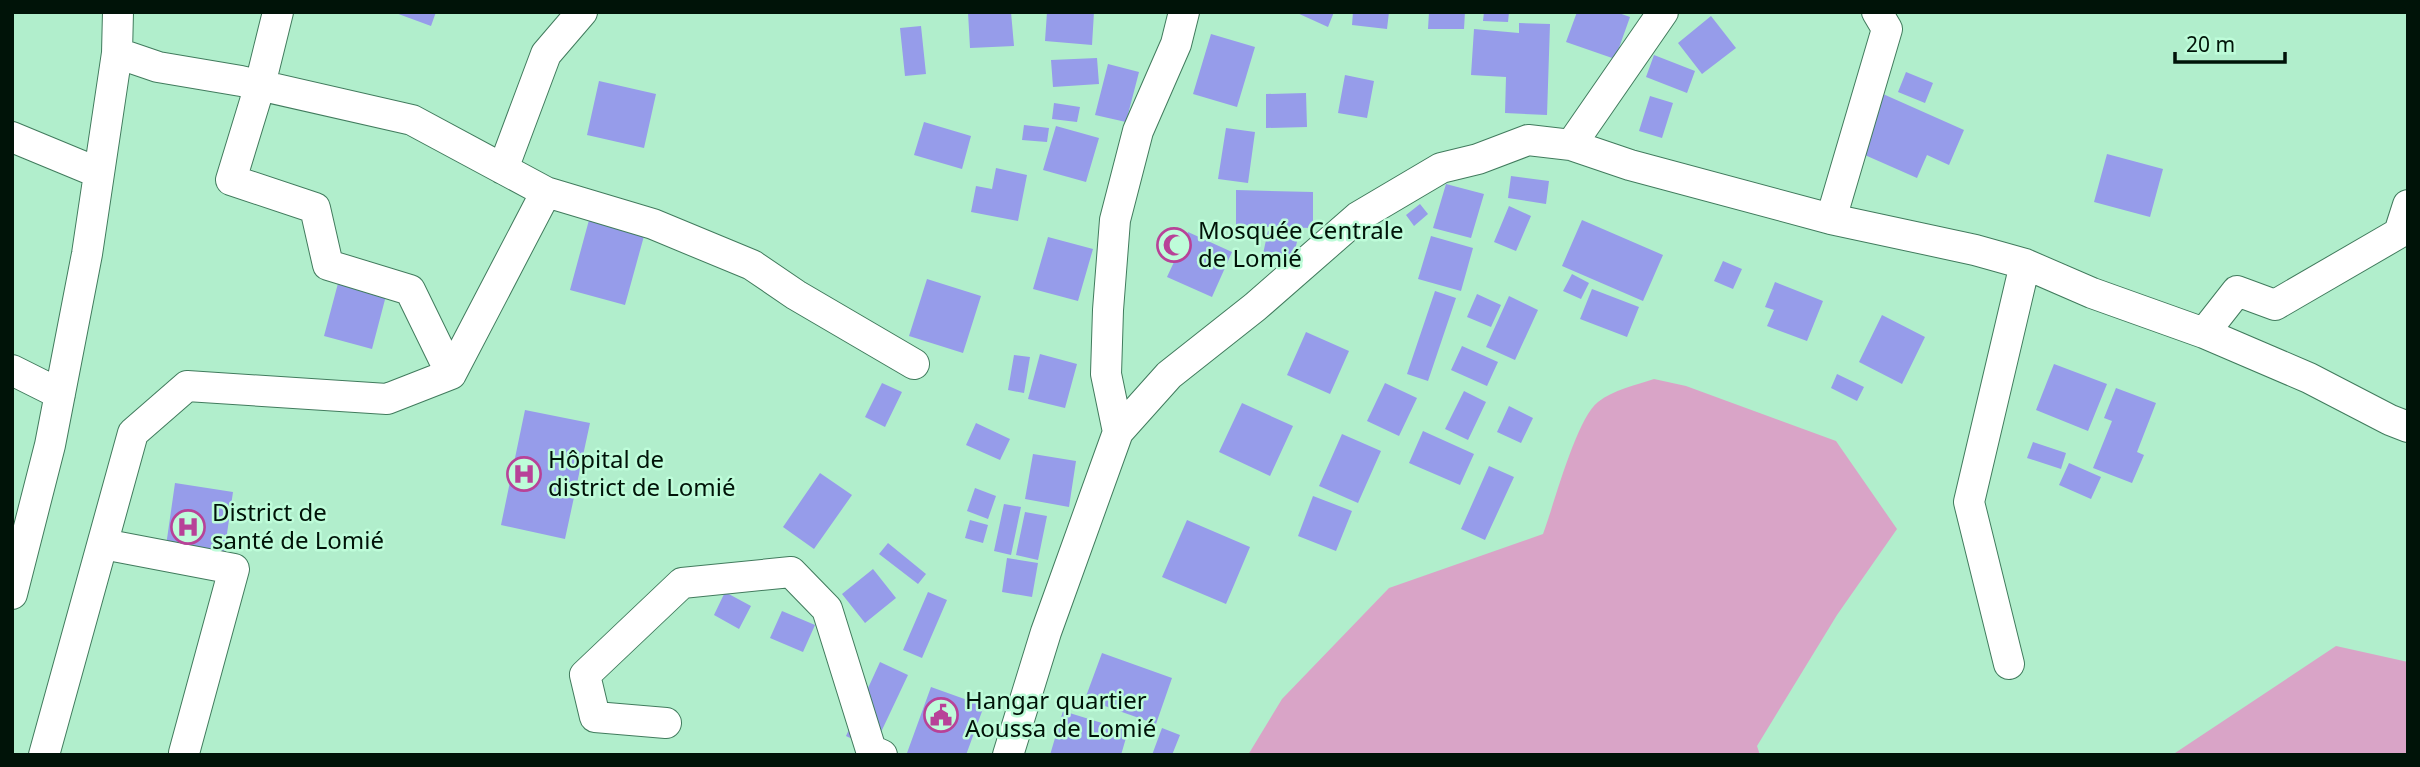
<svg xmlns="http://www.w3.org/2000/svg" width="2420" height="767" font-family="'Noto Sans',sans-serif">
<style>
.green{fill:#d9a4c7}
.building{fill:#969cea}
.lines{fill:none;stroke-linecap:round;stroke-linejoin:round}
.minor-casing{stroke:#417b5d;stroke-width:32}
.minor{stroke:#fff;stroke-width:30}
.labels{text-anchor:middle;stroke-width:5;stroke-linejoin:round;paint-order:stroke}
.poi-label{font-size:24px;fill:#001308;stroke:#befcd9;text-anchor:start}
</style>
<rect width="100%" height="100%" fill="#b1eecc"/>
<path class="green" d="M1654 379 1686 386 1836 441 1897 529 1837 615 1757 746 1760 755H1248L1282 699 1389 588 1543 534C1554 505 1576 419 1598 402 1613 390 1636 385 1654 379Z
M2336 646 2408 662V755H2172Z"/>
<path class="building" d="M393 12H436L431 26Z
M968 12H1011L1014 46 970 48Z
M1047 12H1094L1092 45 1045 41Z
M1295 12H1334L1328 27Z
M1353 12H1389L1387 29 1352 25Z
M1429 12H1465L1464 29H1428Z
M1484 12H1509L1508 22 1483 21Z
M1577 12H1616L1630 17 1615 59 1566 42Z
M1711 16 1736 48 1702 74 1678 43Z
M1519 23 1550 24 1547 115 1505 113 1506 77 1471 75 1474 29 1519 33Z
M921 26 926 74 905 76 900 28Z
M1211 34 1255 47 1237 107 1193 94Z
M1654 55 1695 71 1687 93 1646 77Z
M1097 58 1099 84 1053 87 1051 60Z
M1108 64 1139 72 1126 122 1095 115Z
M1906 72 1933 83 1925 103 1898 92Z
M1345 75 1374 81 1367 118 1338 113Z
M599 81 656 94 644 148 587 135Z
M1306 93 1307 127 1266 128V94Z
M1883 94 1964 130 1949 165 1927 155 1917 178 1858 152Z
M1650 96 1673 103 1662 138 1639 131Z
M1054 103 1080 107 1077 122 1052 119Z
M924 122 971 136 962 169 914 155Z
M1024 125 1049 128 1047 142 1022 140Z
M1056 126 1099 138 1086 182 1043 170Z
M1226 128 1255 132 1248 183 1218 179Z
M2107 154 2163 169 2150 217 2094 202Z
M996 168 1027 175 1018 221 971 212 976 186 992 189Z
M1511 176 1549 181 1546 204 1508 198Z
M1446 184 1484 194 1471 238 1433 228Z
M1236 190 1313 192V228L1236 226Z
M1420 204 1428 214 1414 226 1406 215Z
M1509 206 1531 216 1516 251 1494 242Z
M589 220 644 236 625 305 570 290Z
M1582 220 1663 255 1643 301 1562 266Z
M1268 231 1298 238 1292 261 1263 254Z
M1188 232 1232 252 1212 297 1167 277Z
M1431 236 1473 248 1461 291 1418 279Z
M1048 237 1093 249 1078 301 1033 289Z
M345 257 393 269 372 349 324 336Z
M1723 261 1742 269 1733 289 1714 281Z
M1572 274 1589 283 1581 299 1563 291Z
M927 279 981 296 963 353 909 336Z
M1775 282 1823 301 1807 341 1767 326 1774 310 1765 307Z
M1592 289 1639 307 1627 337 1580 319Z
M1435 291 1456 298 1428 381 1407 374Z
M1477 294 1501 305 1491 327 1467 317Z
M1509 296 1538 310 1515 360 1486 347Z
M1882 315 1925 337 1902 384 1859 362Z
M1306 332 1349 351 1330 394 1287 375Z
M1462 346 1498 362 1487 386 1451 370Z
M1040 354 1077 364 1065 408 1028 399Z
M1014 355 1030 357 1024 393 1008 390Z
M2054 364 2107 384 2088 431 2036 410Z
M1837 374 1864 387 1857 401 1831 388Z
M882 383 902 392 885 427 865 417Z
M1385 383 1417 398 1399 436 1367 421Z
M2116 388 2156 403 2137 452 2144 455 2132 483 2093 468 2112 421 2104 418Z
M1464 391 1486 402 1468 440 1445 429Z
M1242 403 1293 426 1270 476 1219 452Z
M1509 406 1533 418 1521 443 1497 432Z
M525 410 590 423 565 539 501 525Z
M976 423 1010 439 1000 460 966 445Z
M1423 431 1474 454 1460 485 1409 463Z
M1342 434 1381 451 1358 503 1319 486Z
M2033 442 2066 453 2061 469 2027 458Z
M1033 454 1076 461 1069 507 1025 499Z
M2069 463 2101 477 2091 499 2059 485Z
M1489 466 1514 477 1485 540 1461 529Z
M820 473 852 495 814 549 783 527Z
M175 483 233 492 221 575 163 567Z
M975 488 996 496 988 519 967 511Z
M1313 496 1352 511 1336 551 1298 536Z
M1004 504 1021 507 1011 555 994 551Z
M1025 512 1047 516 1038 560 1016 555Z
M970 520 988 525 983 543 965 538Z
M1187 520 1250 547 1226 604 1162 577Z
M888 543 926 574 918 584 879 554Z
M1007 558 1038 563 1032 597 1002 592Z
M873 569 896 598 865 623 842 594Z
M725 592 751 606 739 629 714 615Z
M928 592 947 600 922 658 903 650Z
M782 611 815 625 803 652 770 638Z
M1102 653 1172 678 1156 724 1085 699Z
M880 662 908 675 873 749 846 736Z
M931 687 984 706 966 755 907 753Z
M1063 711 1128 731 1121 755H1050Z
M1162 728 1180 735 1172 755H1152Z"/>
<g class="lines">
<g class="minor-casing">
<path id="minor" d="M278 12 260 85 231 180 315 208 328 265 410 290 451 374
M117 53 158 67 241 81 412 120 546 192 653 224 752 265 796 295 914 364
M12 137 99 173
M1571 145 1663 12
M503 169 546 54 582 12
M1831 219 1887 29 1877 12
M2204 333 2237 291 2275 305 2399 233 2408 205
M12 370 60 394
M1118 432 1106 374 1108 310 1115 220 1138 131 1176 44 1184 12
M103 544 234 569 184 753
M12 594 50 445 87 254 117 53 118 12
M2009 664 1969 502 2025 264
M666 723 595 717 585 675 682 583 791 572 827 609 871 750 882 755
M44 755 133 433 187 386 387 399 451 374 546 192
M1008 755 1046 632 1118 432 1169 375 1255 307 1358 217 1441 168 1478 159 1528 140 1571 145 1630 165 1831 219 1975 250 2025 264 2092 293 2204 333 2309 378 2390 420 2408 427"/>
</g>
<use href="#minor" class="minor"/>
</g>
<defs>
<g id="mosque-ring" transform="scale(1.75)"><circle r="9.5" fill="#befcd9" stroke="#b84298" stroke-width="1.5"/><path d="M3.5-4.9A6 6 0 1 0 3.5 4.9A5 5 0 1 1 3.5-4.9Z" fill="#b84298"/></g>
<g id="hospital-ring" transform="scale(1.75)"><circle r="9.5" fill="#befcd9" stroke="#b84298" stroke-width="1.5"/><path d="M-5-5h3v3.5h4V-5h3V5h-3V1.5h-4V5h-3Z" fill="#b84298"/></g>
<g id="civic-ring" transform="scale(1.75)"><circle r="9.5" fill="#befcd9" stroke="#b84298" stroke-width="1.5"/><path d="M-.6-6.5H3V-4.5H.6V-3L4-1V1h2V6H-6V1h2V-1L-.6-3ZM-1.2 2.5V6h2.4V2.5Z" fill="#b84298"/></g>
</defs>
<g fill-rule="evenodd">
<use href="#mosque-ring" x="1174" y="245"/>
<use href="#hospital-ring" x="524" y="474"/>
<use href="#hospital-ring" x="188" y="527"/>
<use href="#civic-ring" x="941" y="715"/>
</g>
<g class="labels">
<g class="poi-label">
<text x="1198" y="239">Mosquée Centrale<tspan x="1198" dy="28">de Lomié</tspan></text>
<text x="548" y="468">Hôpital de<tspan x="548" dy="28">district de Lomié</tspan></text>
<text x="212" y="521">District de<tspan x="212" dy="28">santé de Lomié</tspan></text>
<text x="965" y="709">Hangar quartier<tspan x="965" dy="28">Aoussa de Lomié</tspan></text>
</g>
</g>
<rect width="2420" height="767" fill="none" stroke="#001308" stroke-width="28"/>
<path d="M2175 52v10h110v-10" fill="none" stroke="#001308" stroke-width="3.5"/>
<text x="2186" y="52" font-size="21" fill="#001308" stroke="#befcd9" stroke-width="5" paint-order="stroke">20 m</text>
</svg>
